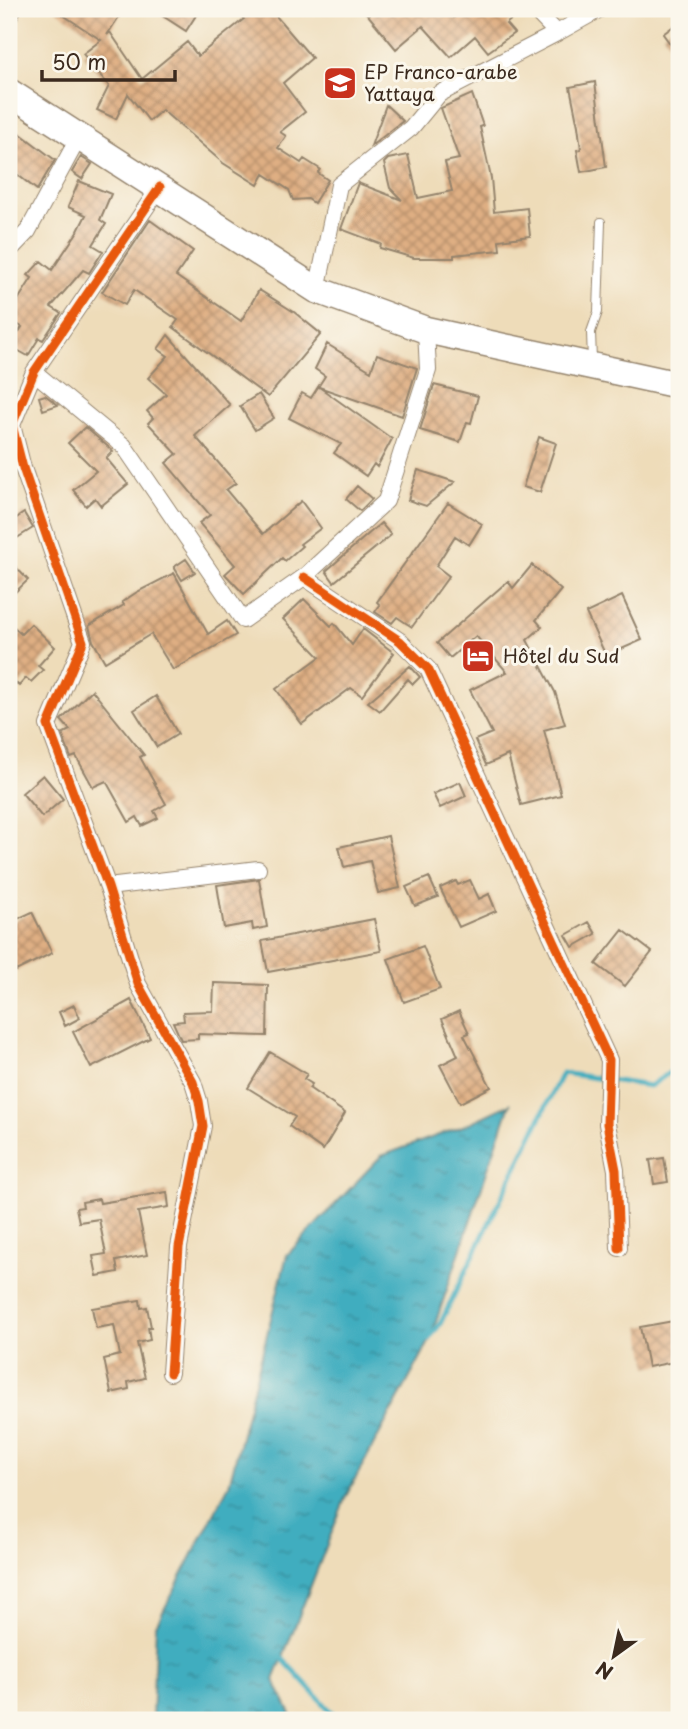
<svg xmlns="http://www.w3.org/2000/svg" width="688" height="1729" font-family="'Playpen Sans',sans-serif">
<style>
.water{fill:url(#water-ripples);stroke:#3e6c6e;stroke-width:2}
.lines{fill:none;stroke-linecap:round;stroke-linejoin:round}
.stream{stroke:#40adbf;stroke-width:5}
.building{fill:url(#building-cross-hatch)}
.service-casing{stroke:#94836c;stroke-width:10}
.minor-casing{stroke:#94836c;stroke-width:18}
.primary-casing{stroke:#94836c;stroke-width:29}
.service{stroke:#fff;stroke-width:8}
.minor{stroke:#fff;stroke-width:16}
.primary{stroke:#fff;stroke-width:26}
.cycleway-casing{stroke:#fbf7ec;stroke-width:13}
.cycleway{stroke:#e8590c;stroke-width:9}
.labels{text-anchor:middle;stroke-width:6;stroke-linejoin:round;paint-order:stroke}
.poi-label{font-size:19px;fill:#3b2a1e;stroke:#fbf7ec;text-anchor:start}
</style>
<defs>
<pattern id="water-ripples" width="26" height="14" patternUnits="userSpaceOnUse" patternTransform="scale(1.75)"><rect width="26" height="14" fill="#40adbf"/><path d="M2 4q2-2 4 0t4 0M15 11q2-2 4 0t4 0" fill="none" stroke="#378d9b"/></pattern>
<pattern id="building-cross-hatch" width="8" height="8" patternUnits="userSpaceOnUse" patternTransform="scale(1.75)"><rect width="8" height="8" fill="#dfaf83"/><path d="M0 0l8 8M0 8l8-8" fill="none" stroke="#b68f6b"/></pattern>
</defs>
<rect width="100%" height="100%" fill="#fbf7ec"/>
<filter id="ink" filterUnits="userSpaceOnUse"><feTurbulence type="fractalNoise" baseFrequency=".0143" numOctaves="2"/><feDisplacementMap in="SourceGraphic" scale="14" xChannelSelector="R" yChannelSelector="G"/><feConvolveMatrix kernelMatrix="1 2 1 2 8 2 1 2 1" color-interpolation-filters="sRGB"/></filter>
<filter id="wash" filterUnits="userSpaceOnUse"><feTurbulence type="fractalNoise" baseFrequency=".00686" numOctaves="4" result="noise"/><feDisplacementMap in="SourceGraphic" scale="28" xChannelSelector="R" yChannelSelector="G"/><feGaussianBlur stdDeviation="1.57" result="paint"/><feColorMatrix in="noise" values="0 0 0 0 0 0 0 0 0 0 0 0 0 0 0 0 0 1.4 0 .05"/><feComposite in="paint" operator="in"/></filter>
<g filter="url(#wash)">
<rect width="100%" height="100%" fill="#eedcb9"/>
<path class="water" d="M510 1104 429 1342 346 1496 274 1680 294 1720H152L156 1625 229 1485 287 1255 381 1156 461 1127Z"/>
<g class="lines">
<path class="stream" d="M428 1340 440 1324 562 1073 650 1086 679 1066
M278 1654 339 1720"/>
</g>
<g id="blocks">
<path class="building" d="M54 9H124L107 35 110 32 142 79 187 42 198 56 244 19 242 17 251 9H270L312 58 283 83 305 112 280 132 286 136 278 148 301 163 304 159 320 169 318 173 328 180 314 203 308 199 293 200 289 190 264 174 258 185 223 163 162 110 149 121 128 94 116 119 97 110 109 86 83 54 101 40Z
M152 9H200L186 31Z
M363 9H447L454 17 464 9H506L514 17 506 24 514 33 488 52 475 36 451 57 423 26 396 49Z
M679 22V56L663 34Z
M595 82 606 167 581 172 577 150 581 149 578 126 570 87Z
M472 94 483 126 480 127 491 178 494 212 527 208 530 236 499 240 500 250 454 255V258H414L380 248 381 244 341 229 358 183 402 200 390 188 384 163 388 159 408 155 418 198 452 191 445 162 459 159 441 108Z
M386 105 403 121 371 146Z
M9 125 55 160 37 190 9 168Z
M81 157 92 164 82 179 72 172Z
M79 181 111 194 100 220 106 224 93 245 103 251 89 273 83 270 51 307 61 313 43 340 39 338 28 356 10 346 22 327 9 319V314L32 278 28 275 41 261 52 270 78 231 86 215 68 207Z
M150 220 193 251 176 276 241 321 259 290 294 312 321 334 268 397 173 327 178 320 134 290 125 305 102 292Z
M168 335 230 405 195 436 236 483 226 490 263 534 301 501 321 528 300 544 302 546 285 561 282 558 244 594 225 574 235 565 199 523 210 515 166 463 177 454 148 423 153 418 147 411 166 394 148 378 168 356 158 349Z
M327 344 371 371 377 354 417 368 402 416 319 387 392 439 377 467 374 464 366 476 334 453 341 444 289 418 302 393 311 398 325 376 315 369Z
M434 385 478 396 471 423 467 422 460 442 420 430Z
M259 394 274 418 255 430 240 406Z
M45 395 58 405 43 410 39 397Z
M85 427 113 451 106 458 128 484 101 506 95 498 86 506 73 490 96 471 68 443Z
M539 437 556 443 540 492 523 487Z
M418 470 455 482 426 506 408 500Z
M357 486 372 499 360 511 346 499Z
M448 503 482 524 469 545 455 536 436 566 449 576 412 627 397 617 392 623 375 612 380 605 377 602Z
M24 513 33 528 9 543V523Z
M381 523 391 535 334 582 326 571Z
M186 559 195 572 182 580 174 567Z
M9 560 28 580 9 598Z
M532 565 561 590 536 620 542 627 527 640 555 692 565 724 544 730 561 795 521 805 508 755 486 765 475 740 492 733 470 690 507 672 476 636 450 658 437 643 508 581 513 588Z
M174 573 208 634 227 621 236 635 173 670 151 634 105 662 93 641 89 626 124 605 122 602 137 592Z
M622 596 642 640 606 656 586 613Z
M304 599 331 626 334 623 352 645 363 629 394 653 362 696 351 688 302 724 276 689 320 657 283 619Z
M9 622 21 634 31 624 55 647 38 666 43 670 31 682 26 678 19 686 9 676Z
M410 666 420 677 413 684 408 679 380 711 368 702Z
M92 690 144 755 140 757 166 804 154 811 158 818 142 826 137 817 129 822 106 781 93 787 76 756 71 758 62 734 70 730 61 720Z
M156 696 178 734 157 747 134 710Z
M43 775 63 799 42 817 22 793Z
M460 782 466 796 440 808 433 794Z
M388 836 400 888 378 893 370 861 344 867 339 847Z
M429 877 438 897 415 906 406 887Z
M259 879 267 927 253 930 252 923 224 928 217 885Z
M470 880 479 899 489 894 496 911 459 927 440 888 456 881 458 885Z
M32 912 52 953 16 971 9 957V923Z
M374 919 381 951 268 972 262 941Z
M589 922 596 934 573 947 566 935Z
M623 930 652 952 625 986 596 964Z
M423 946 440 989 404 1002 388 959Z
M214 983 268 985 267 1036 198 1034V1039L181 1040 173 1022 184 1021 183 1012 213 1011Z
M131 1000 150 1038 91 1068 73 1032Z
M74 1005 80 1018 65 1026 59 1012Z
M459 1011 469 1033 464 1035 491 1087 460 1103 440 1065 458 1056 442 1019Z
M270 1052 307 1074 304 1079 312 1084 309 1088 345 1113 323 1150 289 1126 295 1117 248 1088Z
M664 1158 668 1182 654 1184 650 1160Z
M167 1192 169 1207 138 1212 147 1255 116 1261 118 1272 97 1276 93 1256 106 1254 99 1219 79 1222 76 1208 83 1207 82 1202 99 1199 100 1203Z
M140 1300 141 1308 147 1307 151 1327H148L150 1340 137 1343 145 1378 128 1382 129 1389 111 1393 104 1359 120 1355 114 1325 96 1328 92 1308Z
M679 1320V1361L648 1367 640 1327Z"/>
</g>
</g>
<g filter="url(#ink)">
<use href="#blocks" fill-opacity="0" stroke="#94836c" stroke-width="2"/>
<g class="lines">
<g class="service-casing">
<path id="service" d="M592 361 591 332 598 312 601 222"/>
</g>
<g class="minor-casing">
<path id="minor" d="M9 16 13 9
M557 33 600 9
M160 187 34 372 12 425 23 468 83 642 48 725 108 887 138 984 193 1082 199 1101 203 1126 179 1247 170 1373
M9 251 28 231 80 135
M317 290 339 185 411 128 439 94 557 33 534 9
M34 372 124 446 243 620 304 577 386 501 428 370 426 330
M304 577 400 641 428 669 609 1060 607 1124 616 1170 619 1248
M108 887 258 869"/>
</g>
<g class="primary-casing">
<path id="primary" d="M9 92 317 290 426 330 679 385"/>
</g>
<use href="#service" class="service"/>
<use href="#minor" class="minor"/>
<use href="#primary" class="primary"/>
<g class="cycleway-casing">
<path id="cycleway" d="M160 187 34 372 12 425 23 468 83 642 48 725 108 887 138 984 193 1082 199 1101 203 1126 179 1247 170 1373
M304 577 400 641 428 669 609 1060 607 1124 616 1170 619 1248"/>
</g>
<use href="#cycleway" class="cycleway"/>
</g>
</g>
<defs>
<g id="school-square" transform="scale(1.75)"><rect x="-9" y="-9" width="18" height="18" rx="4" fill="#c8321e" stroke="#fbf7ec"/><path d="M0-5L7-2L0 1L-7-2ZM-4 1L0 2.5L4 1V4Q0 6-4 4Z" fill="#fff"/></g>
<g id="hotel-square" transform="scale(1.75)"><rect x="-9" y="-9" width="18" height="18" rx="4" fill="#c8321e" stroke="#fbf7ec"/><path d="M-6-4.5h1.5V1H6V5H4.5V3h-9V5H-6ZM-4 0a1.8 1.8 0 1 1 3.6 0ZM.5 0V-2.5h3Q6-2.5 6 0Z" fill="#fff"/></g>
</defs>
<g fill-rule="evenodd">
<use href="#school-square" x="340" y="83"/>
<use href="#hotel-square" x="478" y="656"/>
</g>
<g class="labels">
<g class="poi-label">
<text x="364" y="79">EP Franco-arabe<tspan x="364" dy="22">Yattaya</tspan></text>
<text x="503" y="663">Hôtel du Sud</text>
</g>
</g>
<rect width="688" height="1729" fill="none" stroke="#fbf7ec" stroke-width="35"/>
<g transform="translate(614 1656) rotate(213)" stroke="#fbf7ec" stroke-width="5" paint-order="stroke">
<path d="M0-5L12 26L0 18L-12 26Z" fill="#3b2a1e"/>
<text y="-10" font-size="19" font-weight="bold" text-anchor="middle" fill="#3b2a1e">N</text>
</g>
<path d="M42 70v10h133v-10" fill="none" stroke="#3b2a1e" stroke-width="3.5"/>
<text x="52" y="70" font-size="21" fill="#3b2a1e" stroke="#fbf7ec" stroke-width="5" paint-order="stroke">50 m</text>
</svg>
